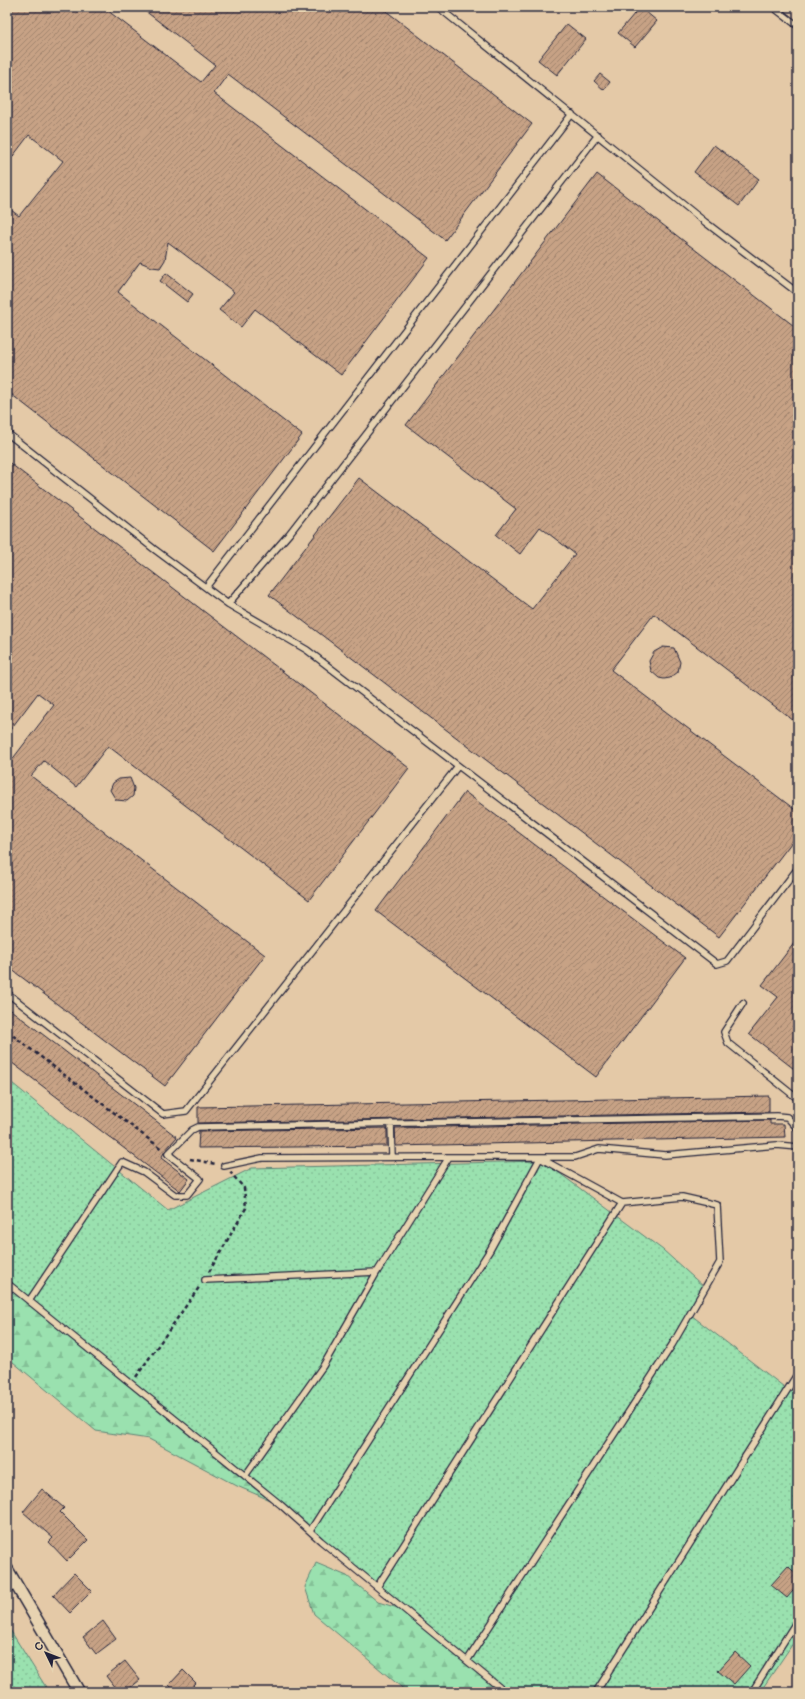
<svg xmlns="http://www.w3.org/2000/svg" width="805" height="1699" font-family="'Balsamiq Sans',sans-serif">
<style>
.grass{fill:url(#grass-dots);stroke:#5e8275}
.forest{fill:url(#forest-firs);stroke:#5e8275}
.building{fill:url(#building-hatch);stroke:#22223b}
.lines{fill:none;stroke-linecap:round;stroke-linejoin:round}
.service-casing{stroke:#22223b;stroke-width:8}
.minor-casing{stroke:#22223b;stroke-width:14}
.path{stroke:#22223b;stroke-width:2.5;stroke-dasharray:4 3;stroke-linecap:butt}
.service{stroke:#e7d3b1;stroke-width:5.5}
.minor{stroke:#e7d3b1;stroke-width:11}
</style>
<defs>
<pattern id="grass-dots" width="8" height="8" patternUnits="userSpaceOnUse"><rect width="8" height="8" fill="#9ae1af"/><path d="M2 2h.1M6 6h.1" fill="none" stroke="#84c197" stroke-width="1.8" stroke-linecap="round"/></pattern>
<pattern id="forest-firs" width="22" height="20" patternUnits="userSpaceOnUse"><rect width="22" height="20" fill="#9ae1af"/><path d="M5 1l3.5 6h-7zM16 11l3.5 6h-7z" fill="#84c197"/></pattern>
<pattern id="building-hatch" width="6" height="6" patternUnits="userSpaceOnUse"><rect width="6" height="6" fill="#c7a285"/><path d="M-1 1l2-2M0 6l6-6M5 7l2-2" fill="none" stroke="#a1846e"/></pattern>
</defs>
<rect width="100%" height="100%" fill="#e4c9a7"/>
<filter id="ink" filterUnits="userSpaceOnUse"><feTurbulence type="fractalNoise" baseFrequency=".025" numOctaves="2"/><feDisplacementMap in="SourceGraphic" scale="8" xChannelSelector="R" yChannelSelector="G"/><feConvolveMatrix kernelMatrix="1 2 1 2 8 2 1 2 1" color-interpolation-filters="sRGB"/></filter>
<g filter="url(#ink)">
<path class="grass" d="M7 1079 168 1210 252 1168 543 1161 663 1250 704 1287 691 1315 788 1390 798 1383V1636L760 1692H505L7 1283Z
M7 1625 49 1692H7Z"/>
<path class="forest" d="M7 1283 281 1505 237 1486 149 1439 96 1431 7 1357Z
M316 1563 347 1576 378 1602 405 1610 505 1692H407L314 1614 305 1587Z"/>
<path class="building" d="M7 7H103L201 82 215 65 140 7H381L532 124 445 240 228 74 214 93 429 258 341 375 255 309 241 327 219 310 234 292 168 242 165 260 160 268 152 267 140 262 118 292 302 435 214 551 7 391V207L19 216 63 161 29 135 7 164Z
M640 7 657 21 635 47 618 33Z
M567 24 586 39 557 75 538 60Z
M600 74 610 82 604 90 594 81Z
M714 145 759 179 739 206 694 172Z
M597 174 798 329V724L654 614 611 670 798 812V834L719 937 269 595 359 478 532 609 575 554 540 527 520 554 496 535 516 509 406 425Z
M166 273 193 294 187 302 160 281Z
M7 461 409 768 309 900 108 746 76 787 44 761 31 776 265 955 165 1086 7 966V758L11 761 54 705 38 693 7 734Z
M663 647 674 648 680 662 678 672 670 678 664 679 659 678 651 671 649 661 654 652Z
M130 778 134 788 133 796 127 801 116 800 110 790 113 783 119 779Z
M465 792 685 958 596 1077 376 911Z
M798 938V1072L749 1034 778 997 762 985Z
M7 1007 177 1137 165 1151 161 1158 189 1179 180 1191 7 1059Z
M769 1096V1112L198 1123V1107Z
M770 1120V1124H784L785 1137 396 1146 395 1128Z
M387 1128V1146L198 1148 199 1131Z
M42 1489 64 1508 60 1512 88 1540 67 1561 49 1542 53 1538 23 1512Z
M788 1566 798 1576V1585L787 1598 771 1585Z
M74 1573 92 1591 70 1613 53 1595Z
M103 1621 116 1639 96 1654 83 1637Z
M735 1652 750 1666 734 1684 718 1671Z
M125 1661 140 1680 125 1692H118L106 1676Z
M183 1670 196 1683 187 1692H176L169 1685Z"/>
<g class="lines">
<g class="service-casing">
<path id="service" d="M438 7 705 222 798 293
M773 7 798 26
M7 433 154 549 228 604 307 650 717 964 727 961 798 868
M206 587 572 114
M228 604 289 534 598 135
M7 993 163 1114 186 1111 458 766
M743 1003 724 1032 728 1043 798 1099
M391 1123 392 1157
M224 1166 262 1158 449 1157
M205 1280 377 1272
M7 1283 281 1505 321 1541 505 1692
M29 1301 122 1162 144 1172 175 1195H187L200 1179 168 1154 192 1130 198 1127 777 1116 787 1117 798 1129
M245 1476 323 1366 377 1272 449 1157H575L599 1149 665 1155 777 1145 798 1147
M310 1531 490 1250 540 1158 622 1203
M377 1587 622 1203 682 1197 717 1205 720 1262 672 1345 467 1661
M596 1692 798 1373
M752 1692 798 1619"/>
</g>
<g class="minor-casing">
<path id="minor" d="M7 1569 79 1692"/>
</g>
<path class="path" d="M7 1031 163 1150
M190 1159 216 1164
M209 1272 246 1208 244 1188 230 1172
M136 1377 200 1286"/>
<use href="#service" class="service"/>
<use href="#minor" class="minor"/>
</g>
</g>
<rect width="805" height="1699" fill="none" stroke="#e7d3b1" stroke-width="24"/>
<rect x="12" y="12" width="781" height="1675" fill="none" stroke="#22223b" stroke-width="1.5" filter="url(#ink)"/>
<g transform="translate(46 1653) rotate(313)" stroke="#e7d3b1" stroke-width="3" paint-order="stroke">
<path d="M0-3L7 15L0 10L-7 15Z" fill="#22223b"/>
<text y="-6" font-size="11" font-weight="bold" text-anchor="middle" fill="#22223b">С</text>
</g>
</svg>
